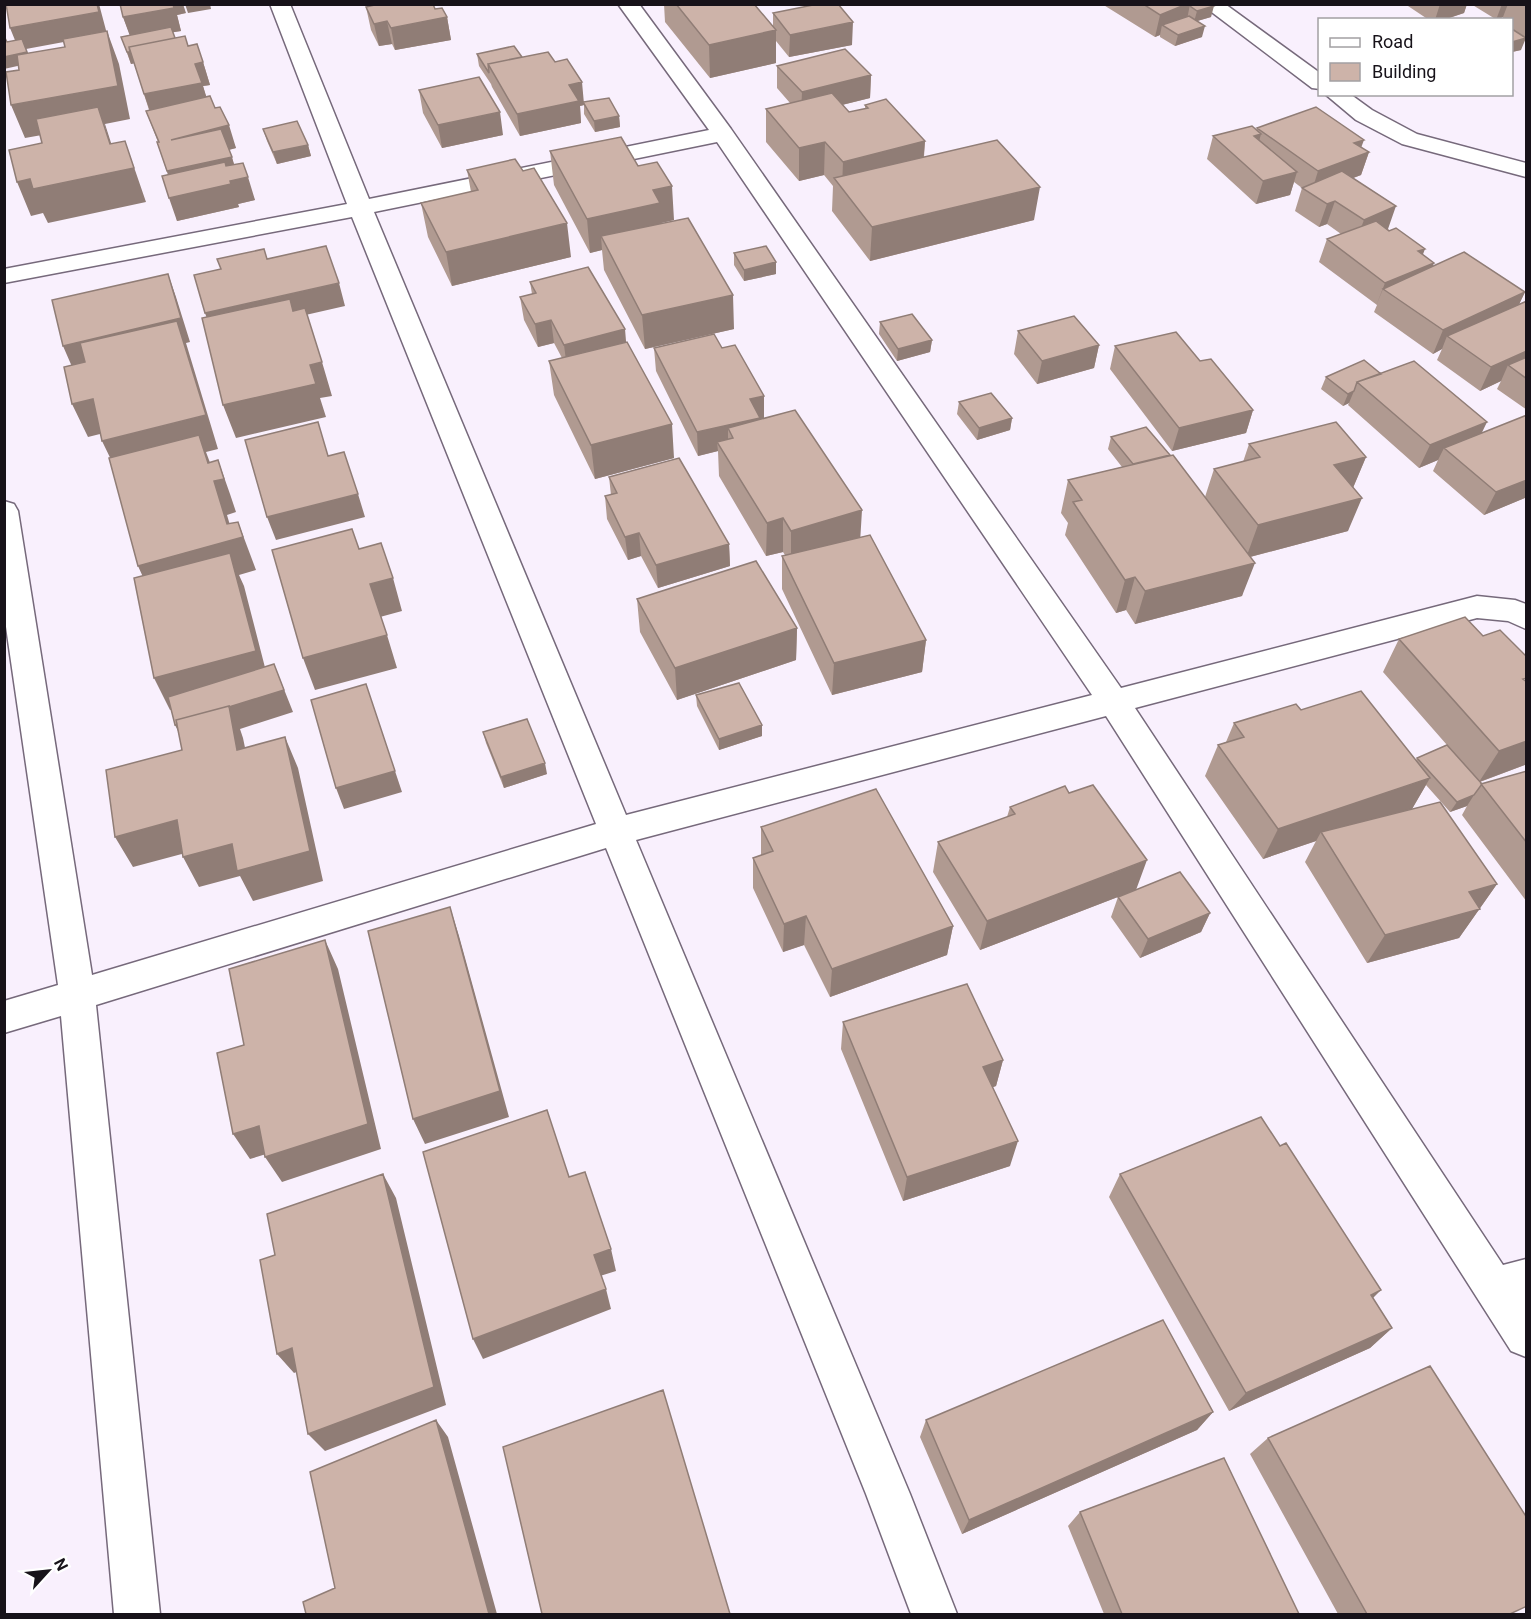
<svg xmlns="http://www.w3.org/2000/svg" width="1531" height="1619" font-family="Roboto,sans-serif">
<style>
.lines{fill:none;stroke-linecap:round;stroke-linejoin:round}
.street-casing{stroke:#76697b;stroke-width:3}
.street{fill:#fff;fill-rule:evenodd}
.wall{fill:#b09a91}
.shaded-wall{fill:#907d76}
.building{fill:#cdb3a9;stroke:#907d76;stroke-width:1.5}
</style>
<rect width="100%" height="100%" fill="#f9f0fd"/>
<g class="lines">
<g class="street-casing">
<path id="street" d="M270 4H290L369 199 709 130 618 4H639L731 129 1121 688 1477 596 1515 600 1526 604V629L1508 621 1477 618 1135 708 1503 1265 1526 1259V1357L1511 1351 1106 716 636 840 910 1494 957 1614H911L866 1494 606 848 96 1005 160 1614H114L61 1016 4 1033V1001L58 985 4 613V501L14 504 18 511 92 975 596 824 352 217 4 283V269L347 204ZM717 142 1092 695 626 815 374 212Z
M1201 4H1225L1320 73V89L1312 88Z
M1325 94H1350L1372 110 1417 134 1526 163V177L1402 144 1356 120Z"/>
</g>
<use href="#street" class="street"/>
</g>
<path class="wall" d="M373 4H433L435 9 447 17 451 40 395 50 392 44 379 46 371 30 366 7 374 6Z
M664 4H754L773 26V13L852 45 789 57 776 41V63L710 78 665 22Z
M1102 4H1212L1211 17 1197 21 1202 37 1175 46 1160 37V35L1155 37Z
M1405 4H1467L1464 13 1443 20H1429Z
M1471 4H1527V38L1518 33 1521 50 1512 52V20H1502L1503 17 1497 20Z
M186 13 177 15 181 31 173 32 175 38 188 46 203 62 210 85 203 86 206 97 215 108 236 148 229 150 234 164 255 200 238 204 239 207 177 221 168 175 157 142H158L146 111 149 110 134 63 131 64 121 37 130 35 123 17Z
M477 54 522 57 584 102 619 116 620 127 595 132 584 114V105L580 106 581 123 520 136 492 87 491 84 479 66Z
M777 66 871 75 870 98 842 105 849 112 865 109V105L925 141 924 157 1034 220 870 261 832 211 833 186 824 175 799 181 766 142V109L790 103 777 88Z
M419 90 503 135 442 148 423 113Z
M1257 128 1361 147 1369 152 1361 175 1353 178 1388 229 1423 255 1433 266 1525 292 1519 304 1527 301V410L1497 389 1501 381 1480 391 1437 360 1442 349 1433 354 1374 312 1377 305 1319 262 1327 239 1341 234 1327 224 1319 227 1295 211 1302 188 1294 182 1290 195 1256 204 1207 159 1213 136 1257 130Z
M263 129 308 145 311 156 277 164 267 141Z
M550 151 638 166 674 220 661 223 734 329 645 349 604 270 602 250 590 253 554 185Z
M467 170 571 257 452 286 428 237 421 203 471 192Z
M734 253 776 262V274L744 281 734 265Z
M530 282 626 342 674 458 595 479 554 395 549 361 562 358 554 343 538 347 524 320 520 297 532 294Z
M880 322 932 340 930 352 897 361 879 334Z
M1018 331 1099 345 1094 368 1037 384 1014 354Z
M1115 346 1200 361 1253 410 1246 433 1172 451 1110 369Z
M654 348H722L764 396V418L860 537 926 640 922 672 832 695 782 589V556L785 555 783 552 766 556 719 476 718 451 698 456 656 371Z
M1381 374 1482 433 1527 415V497L1484 515 1433 471 1438 460 1419 468 1348 405 1349 403 1343 406 1321 389 1326 377Z
M959 402 1012 418 1010 430 977 440 957 414Z
M1111 437 1205 497 1214 469 1243 462 1249 444 1366 457 1353 488 1348 531 1250 557 1242 596 1135 624 1126 610 1116 613 1065 535 1068 523 1061 513 1068 480 1122 467 1108 449Z
M609 477 729 544 730 566 658 588 641 556 628 560 607 519 605 496 611 495Z
M637 599 797 628 796 660 677 700 640 632Z
M1399 639 1527 764 1480 782 1482 784 1527 771V902L1462 815 1467 806 1450 812 1426 785 1412 809 1497 884 1459 938 1367 963 1305 862 1316 841 1263 859 1205 776 1218 745 1226 742 1234 723 1301 710 1416 760 1417 758 1447 745 1383 672Z
M696 695 762 736 719 750 697 706Z
M483 732 547 774 504 788 486 743Z
M1010 807 1136 890 980 950 933 872 938 842 1007 817Z
M761 827 953 926 947 955 830 997 804 945 783 952 753 888V858L761 855Z
M1118 897 1210 913 1201 932 1140 958 1111 917Z
M843 1022 1003 1060 996 1086 993 1087 1010 1166 903 1201 841 1049Z
M1120 1174 1373 1298 1392 1328 1370 1348 1229 1411 1109 1197Z
M1213 1412 1197 1430 962 1534 920 1437 926 1420Z
M1268 1438 1510 1614H1338L1250 1454Z
M1080 1512 1299 1614H1104L1068 1526Z"/>
<path class="shaded-wall" d="M97 4H99L107 34 26 49 31 63 4 69V57L19 50 10 28Z
M173 4H183L186 13 177 15 181 31 131 39 123 17Z
M185 4H210L211 9 188 13Z
M1187 4H1190L1186 25H1162L1160 35 1155 37 1160 15Z
M1440 4H1467L1464 13 1443 20H1435Z
M1502 4H1508L1503 17 1496 20Z
M1214 6 1211 17 1194 22 1197 11Z
M447 17 451 40 395 50 391 28Z
M387 21 392 44 379 46 374 24Z
M853 22 852 45 789 57 790 35Z
M1205 26 1202 37 1175 46 1178 35Z
M776 30V63L710 78 709 45Z
M107 31 119 64 130 119 105 124 120 171 125 141 146 202 48 223 43 213 31 216 17 182 110 144 104 124 25 138 11 105Z
M1526 38 1521 50 1512 52V42Z
M177 42 180 54 131 64 127 52Z
M203 62 210 85 203 86 209 105 152 117 144 94 195 64Z
M871 75 870 98 801 115 802 92Z
M582 82 584 104 583 102 584 105 580 106 581 123 520 136 517 114 569 85Z
M500 112 503 135 442 148 438 125Z
M619 116 620 127 595 132 594 121Z
M229 125 236 148 179 162 171 140Z
M1261 134 1255 157 1254 136Z
M1364 140 1358 156 1369 152 1361 175 1311 194 1318 171 1354 143Z
M925 141 922 175 842 188 843 162Z
M825 142 824 175 799 181V148Z
M308 145 311 156 277 164 273 152Z
M232 157 238 179 248 177 255 200 238 204 239 207 177 221 169 198 175 194 167 171Z
M1297 172 1290 195 1256 204 1263 181Z
M672 186 674 220 661 223 662 237 601 236 602 250 590 253 587 219 653 190Z
M1040 187 1034 220 870 261 872 227Z
M1335 201 1327 224 1319 227 1327 204Z
M1396 206 1388 229 1355 243 1364 220Z
M567 223 571 257 452 286 446 252Z
M1425 249 1417 270 1434 263 1425 287 1383 289 1376 306 1385 283 1418 251Z
M776 262V274L744 281V270Z
M168 274 176 297 190 342 186 343 218 449 206 452 212 468 218 460 230 494 236 512 227 515 234 539 238 522 256 570 239 575 244 586 269 683 170 710 154 678 153 599 138 566 227 524 118 474 102 441 206 415 73 369 63 346Z
M339 283 345 306 213 336 205 313Z
M1525 292 1514 315 1447 336 1442 349 1433 354 1443 330Z
M733 295 734 329 645 349 642 315Z
M551 320 554 343 538 347 535 324Z
M625 329 627 353 567 368 564 345Z
M932 340 930 352 897 361 898 349Z
M1099 345 1094 368 1037 384 1042 361Z
M1527 351V369L1508 365 1501 381 1480 391 1491 367Z
M322 362 332 396 320 398 326 417 236 438 223 405 310 365Z
M1354 391 1349 403 1343 406 1348 394Z
M764 396V419L733 438 728 428V448L717 442 718 451 698 456 697 432 750 399Z
M93 399 108 432 88 437 72 404Z
M1253 410 1246 433 1172 451 1179 428Z
M1012 418 1010 430 977 440 979 428Z
M1487 422 1476 445 1444 448 1438 460 1419 468 1430 445Z
M672 424 674 458 595 479 591 445Z
M1366 457 1352 490 1334 465Z
M1527 480V497L1484 515 1496 492Z
M358 494 365 517 276 540 267 517Z
M1362 498 1348 531 1246 558 1258 525Z
M862 510 860 543 791 564V531Z
M783 518V552L766 556 767 523Z
M639 533 641 556 628 560 625 537Z
M729 544 730 566 658 588 656 565Z
M1255 563 1242 596 1135 624 1145 591Z
M1135 577 1126 610 1116 613 1125 580Z
M393 578 402 611 380 617 370 584Z
M797 628 796 660 677 700 675 668Z
M387 635 397 668 315 690 303 658Z
M926 640 922 672 832 695 834 663Z
M274 664 293 712 240 729 243 738 252 781 186 747 175 725Z
M366 684 402 792 344 809 336 788Z
M762 725V736L719 750V739Z
M285 737 298 768 323 881 253 901 240 876 199 887 183 857Z
M1527 741V764L1479 782 1499 751Z
M545 763 547 774 504 788 501 777Z
M1430 778 1412 809 1321 832 1316 841 1263 859 1278 829Z
M1474 795 1467 806 1450 812 1457 802Z
M177 820 193 851 133 867 115 837Z
M1147 860 1136 890 980 950 987 921Z
M1497 884 1459 938 1367 963 1385 935 1469 892Z
M450 907 459 936 509 1117 425 1144 413 1119Z
M1210 913 1201 932 1140 958 1148 939Z
M806 916 804 945 783 952 784 924Z
M953 926 947 955 830 997 832 969Z
M325 940 338 969 381 1149 282 1182 265 1157Z
M1003 1060 996 1086 976 1093 983 1067Z
M259 1126 276 1151 250 1159 233 1134Z
M1018 1141 1010 1166 903 1201 907 1177Z
M383 1174 396 1198 446 1405 325 1451 308 1434Z
M611 1249 616 1271 600 1276 594 1255Z
M606 1289 611 1309 483 1359 473 1339Z
M1381 1290 1360 1311 1371 1295Z
M1392 1328 1370 1348 1229 1411 1246 1393Z
M292 1348 308 1367 294 1373 277 1354Z
M1213 1412 1197 1430 962 1534 969 1520Z
M436 1420 448 1437 497 1614H489Z"/>
<path class="building" d="M6 4H97L99 12 10 28Z
M120 4H173L174 8 123 17Z
M379 4H433L435 9 442 8 447 17 391 28 387 21 374 24 366 7Z
M676 4H754L776 30 709 45Z
M818 4H838L853 22 790 35 773 13Z
M1143 4H1187L1160 15Z
M1190 4H1212L1214 6 1197 11 1190 6Z
M1189 16 1205 26 1178 35 1162 25Z
M171 27 175 38 129 47 130 52H127L121 37Z
M1512 29 1526 38 1512 42Z
M107 31 118 86 11 105 6 72 19 70 17 55 65 47 63 39Z
M185 36 188 46 197 44 203 62 195 64 202 83 144 94 129 47Z
M4 38H5L7 42 22 39 27 52 4 57Z
M514 46 522 57 488 64 489 73 477 54Z
M845 49 871 75 802 92 777 66Z
M548 52 555 62 567 59 582 82 569 85 579 101 517 114 488 64Z
M479 77 500 112 438 125 419 90Z
M832 93 849 112 868 108 865 105 886 99 925 141 843 162 825 142 799 148 766 109Z
M210 96 215 108 220 107 229 125 171 140 221 129 232 157 167 171 157 142H159L146 111Z
M609 98 619 116 594 121 583 102Z
M98 107 110 144 125 141 134 168 33 189 30 179 17 182 9 150 42 143 36 119Z
M1316 107 1364 140 1354 143 1369 152 1318 171 1257 128Z
M297 121 308 145 273 152 263 129Z
M1252 126 1261 134 1254 136 1297 172 1263 181 1213 136Z
M621 137 638 166 657 162 672 186 653 190 660 203 587 219 550 151Z
M997 140 1040 187 872 227 834 178Z
M515 159 523 171 534 168 567 223 446 252 421 203 478 190 467 170Z
M225 162 226 166 243 163 248 177 230 181 231 184 169 198 162 176Z
M1342 171 1396 206 1364 220 1335 201 1327 204 1302 188Z
M688 218 733 295 642 315 601 236Z
M1376 221 1389 231 1396 228 1425 249 1418 251 1434 263 1385 283 1327 239Z
M326 246 339 283 205 313 194 275 221 269 217 259 264 249 267 259Z
M766 246 776 262 744 270 734 253Z
M1464 252 1525 292 1443 330 1383 289Z
M588 267 625 329 564 345 551 320 535 324 520 297 536 293 530 282Z
M168 274 181 318 63 346 52 300Z
M290 299 293 311 305 308 322 362 310 365 316 384 223 405 202 318Z
M1527 301V351L1491 367 1447 336Z
M912 314 932 340 898 349 880 322Z
M1074 316 1099 345 1042 361 1018 331Z
M177 321 206 415 102 441 93 399 72 404 64 367 85 362 80 343Z
M1176 332 1200 361 1211 359 1253 410 1179 428 1115 346Z
M714 334 722 348 735 345 764 396 750 399 760 418 697 432 654 348Z
M627 342 672 424 591 445 549 361Z
M1527 357V379L1508 365Z
M1364 360 1381 374 1357 382 1354 391 1348 394 1326 377Z
M1414 361 1487 422 1430 445 1357 382Z
M991 393 1012 418 979 428 959 402Z
M795 410 862 510 791 531 783 518 767 523 717 442 733 438 728 428Z
M1527 415V480L1496 492 1444 448Z
M318 422 328 456 344 452 358 494 267 517 245 440Z
M1336 422 1366 457 1334 465 1362 498 1258 525 1214 469 1260 457 1249 444Z
M1146 427 1170 455 1133 464 1111 437Z
M199 435 208 463 218 460 224 479 214 481 227 524 238 522 243 537 138 566 109 458Z
M1173 455 1255 563 1145 591 1135 577 1125 580 1073 502 1082 500 1068 480Z
M679 458 729 544 656 565 639 533 625 537 605 496 617 493 609 477Z
M352 529 359 549 381 543 393 578 370 584 387 635 303 658 272 550Z
M870 535 926 640 834 663 782 556Z
M230 553 256 651 154 678 134 578Z
M756 561 797 628 675 668 637 599Z
M1465 617 1483 636 1500 630 1527 657V678L1523 679 1527 682V741L1499 751 1399 639Z
M274 664 284 690 229 707V706L176 720 177 724 175 725 168 697Z
M739 683 762 725 719 739 696 695Z
M366 684 395 771 336 788 311 700Z
M1361 691 1430 778 1278 829 1218 745 1244 737 1234 723 1296 704 1301 710Z
M229 706 237 750 285 737 310 851 237 871 232 844 183 857 177 820 115 837 106 770 182 750 176 720Z
M527 719 545 763 501 777 483 732Z
M1447 745 1482 784 1474 795 1457 802 1417 758Z
M1527 771V843L1481 784Z
M1093 785 1147 860 987 921 938 842 1015 814 1010 807 1065 786 1069 793Z
M876 789 953 926 832 969 806 916 784 924 753 858 773 851 761 827Z
M1440 802 1497 884 1469 892 1480 909 1385 935 1321 832Z
M1180 872 1210 913 1148 939 1118 897Z
M450 907 500 1091 413 1119 368 931Z
M325 940 368 1124 265 1157 259 1126 233 1134 217 1053 244 1045 229 969Z
M967 984 1003 1060 983 1067 1018 1141 907 1177 843 1022Z
M547 1110 569 1177 585 1172 611 1249 594 1255 606 1289 473 1339 423 1152Z
M1261 1117 1280 1146 1286 1143 1381 1290 1371 1295 1392 1328 1246 1393 1120 1174Z
M383 1174 434 1387 308 1434 292 1348 277 1354 260 1260 275 1255 267 1214Z
M1163 1320 1213 1412 969 1520 926 1420Z
M1430 1366 1527 1518V1606L1510 1614H1367L1268 1438Z
M663 1390 730 1614H542L503 1447Z
M436 1420 489 1614H306L303 1602 335 1588 310 1472Z
M1224 1458 1299 1614H1122L1080 1512Z"/>
<rect width="1531" height="1619" fill="none" stroke="#171219" stroke-width="12"/>
<rect x="1318" y="18" width="195" height="78" fill="#ffffff" stroke="#a2a0a3" stroke-width="1.5"/>
<rect x="1330" y="38" width="30" height="9" fill="#ffffff" stroke="#a2a0a3" stroke-width="1.5"/>
<text x="1372" y="48" font-size="18" fill="#171219">Road</text>
<rect x="1330" y="63" width="30" height="18" fill="#cdb3a9" stroke="#a2a0a3" stroke-width="1.5"/>
<text x="1372" y="78" font-size="18" fill="#171219">Building</text>
<g transform="translate(48 1571) rotate(63)" stroke="#ffffff" stroke-width="4.5" paint-order="stroke">
<path d="M0-4.5L10 22L0 15L-10 22Z" fill="#171219"/>
<text y="-9" font-size="16" font-weight="bold" text-anchor="middle" fill="#171219">N</text>
</g>
</svg>
